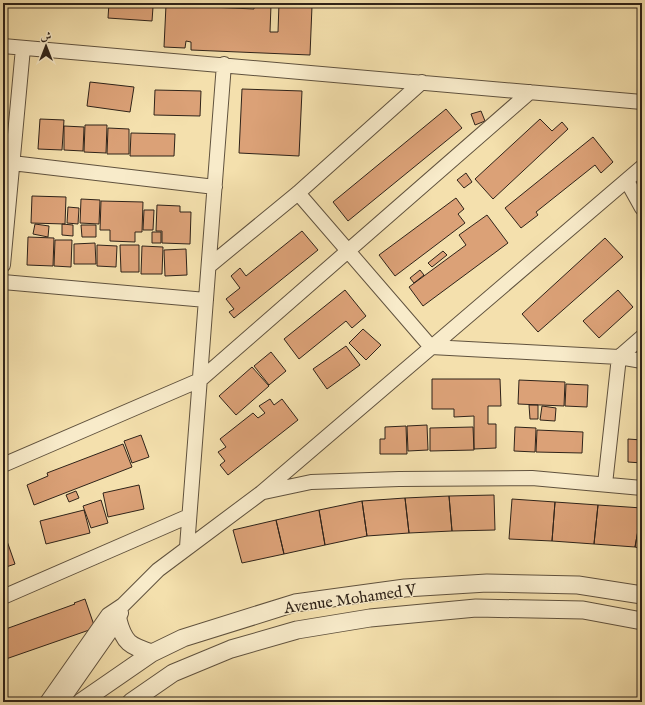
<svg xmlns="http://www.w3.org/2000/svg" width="645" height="705" font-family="'IM FELL English',Amiri,serif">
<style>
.building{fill:#dba177;stroke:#2f2319}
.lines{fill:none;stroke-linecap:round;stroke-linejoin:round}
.minor-casing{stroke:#60523e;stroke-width:16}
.tertiary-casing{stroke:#60523e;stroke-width:19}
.minor{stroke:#f8ebca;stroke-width:14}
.tertiary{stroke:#f8ebca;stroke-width:17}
.labels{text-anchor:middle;stroke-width:3;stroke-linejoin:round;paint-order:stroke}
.street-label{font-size:16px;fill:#2f2319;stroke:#f8ebca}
</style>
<rect width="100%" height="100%" fill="#f4e0ad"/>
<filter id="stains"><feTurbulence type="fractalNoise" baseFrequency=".005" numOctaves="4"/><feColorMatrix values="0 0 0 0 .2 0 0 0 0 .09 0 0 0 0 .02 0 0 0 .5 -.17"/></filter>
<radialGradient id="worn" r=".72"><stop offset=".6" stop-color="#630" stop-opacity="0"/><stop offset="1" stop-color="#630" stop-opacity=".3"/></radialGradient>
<path class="building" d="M109 3H148V7H153L152 21 108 18Z
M279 3H321L320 6H312L310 55 191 50V42L186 41 185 48 164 47 166 5 254 9V4L271 5 270 32H278Z
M90 82 134 87 130 112 87 106Z
M242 89 302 91 299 156 239 153Z
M155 90 201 91 200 116 154 115Z
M446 109 462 128 348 221 333 202Z
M481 111 485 121 475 125 471 114Z
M40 119 64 120 62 150 38 149Z
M540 119 552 131 562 122 568 129 493 199 475 179Z
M85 125H107L106 153 84 152Z
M64 126 84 127 83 151 64 150Z
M108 128 129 129V154H107Z
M131 133 175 134 174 156H130Z
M593 137 613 162 601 173 595 165 536 212 538 215 521 228 505 208Z
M466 173 472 182 464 188 457 180Z
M32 196 66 197 65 224 31 223Z
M456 198 464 209 458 214 465 223 395 276 379 255Z
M81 199 100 200 99 224 80 223Z
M101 201 143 202 142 232H135V242L110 241V230H100Z
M157 205 180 206V212H191L190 244 162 243V231H156Z
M68 207 79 208 78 224 67 223Z
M144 210H154L153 230H143Z
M487 215 508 243 423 306 409 287 466 245 459 235Z
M35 224 49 226 48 237 33 234Z
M62 224 73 225V236L62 235Z
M81 225H96V237H82Z
M302 231 318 250 234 318 229 312 234 309 226 299 240 288 231 276 240 268 246 276Z
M152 232H161V243H152Z
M28 237 54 238 53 266 27 265Z
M605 238 623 257 538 332 522 314Z
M55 240H72L71 267 54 266Z
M95 243 96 264H74V244Z
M97 245 117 246 116 267 97 266Z
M120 245H139V272H121Z
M142 246 163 247 162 274H141Z
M186 249 187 275 165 276 164 250Z
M443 251 447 255 432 267 428 263Z
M420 270 424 275 414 283 410 278Z
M345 290 366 316 352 328 346 321 299 359 284 339Z
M618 290 633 307 599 338 583 321Z
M363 329 381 345 366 360 349 343Z
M346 346 360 365 327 389 313 369Z
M271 352 286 371 269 385 254 366Z
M252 367 269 386 236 415 219 396Z
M432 379H500L501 406H488V424H496V448L474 449V416L454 417V409H432Z
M519 380 565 382 564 406 518 404Z
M566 384 588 385 587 407 565 406Z
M639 393H642V420H638Z
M270 399 274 405 282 399 298 420 228 475 220 465 225 461 218 452 226 447 220 439 253 413 258 418 265 413 259 406Z
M529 405H538V419H530Z
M542 406 556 408 555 421 540 420Z
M427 425 428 450 408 451 407 426Z
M406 426 407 454H380V439H385V427Z
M473 427 474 450 430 451V428Z
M515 427 536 428 535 452 514 451Z
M537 430 583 432 582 453 536 452Z
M141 435 149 457 132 463 124 441Z
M628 439 642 440V463L628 462Z
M123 444 132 467 34 505 27 485 48 476 47 473Z
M139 485 144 509 108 517 103 493Z
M76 491 79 498 69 502 66 495Z
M494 495 495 530 452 531 449 496Z
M449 496 452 531 409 533 405 498Z
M405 498 409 533 367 536 362 501Z
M512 499 555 502 552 541 509 539Z
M101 500 108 523 91 528 83 506Z
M362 501 367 536 325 545 319 510Z
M555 502 598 505 594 544 552 541Z
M598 505 642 508 635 547 594 544Z
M642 508V549L635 547Z
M84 510 90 533 46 544 40 521Z
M319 510 325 545 284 554 276 520Z
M276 520 284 554 242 563 233 530Z
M7 541 15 564 3 568V542Z
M85 599 95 628 3 660V630L75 604 74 603Z"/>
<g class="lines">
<g class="minor-casing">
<path id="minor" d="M3 46 642 102
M12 163 215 187
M627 181 642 208
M298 193 431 347 619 357 642 361
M3 265 23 48
M209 266 298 193 422 82
M3 282 206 300
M3 465 200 380 530 92
M605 484 619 357 642 337
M264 492 311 482 399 479 532 478 642 488
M187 547 224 64
M3 597 189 516
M47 702 108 615 123 605 158 570 261 493 642 167
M61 702 117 622 121 613"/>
</g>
<g class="tertiary-casing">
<path id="tertiary" d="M118 620C124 643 130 646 152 653
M81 702 152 653 183 638 295 603 405 588 487 583 578 585 642 595
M131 702 173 673 231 649 297 630 370 618 476 608 583 610 642 621"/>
</g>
<use href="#minor" class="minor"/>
<use href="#tertiary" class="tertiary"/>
</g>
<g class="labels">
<g class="street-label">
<text transform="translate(350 598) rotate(-8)" y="6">Avenue Mohamed V</text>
</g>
</g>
<rect width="645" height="705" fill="none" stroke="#f4e0ad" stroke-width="16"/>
<rect x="4" y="4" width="637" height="697" fill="none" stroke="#2f2319" stroke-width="2"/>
<rect x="8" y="8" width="629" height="689" fill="none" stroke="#2f2319"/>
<g transform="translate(46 46)" stroke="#f8ebca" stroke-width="3" paint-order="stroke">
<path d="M0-3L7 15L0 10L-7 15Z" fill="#2f2319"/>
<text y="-6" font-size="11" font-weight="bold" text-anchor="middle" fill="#2f2319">ش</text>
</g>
<rect width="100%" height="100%" filter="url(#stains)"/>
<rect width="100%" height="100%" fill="url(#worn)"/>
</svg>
